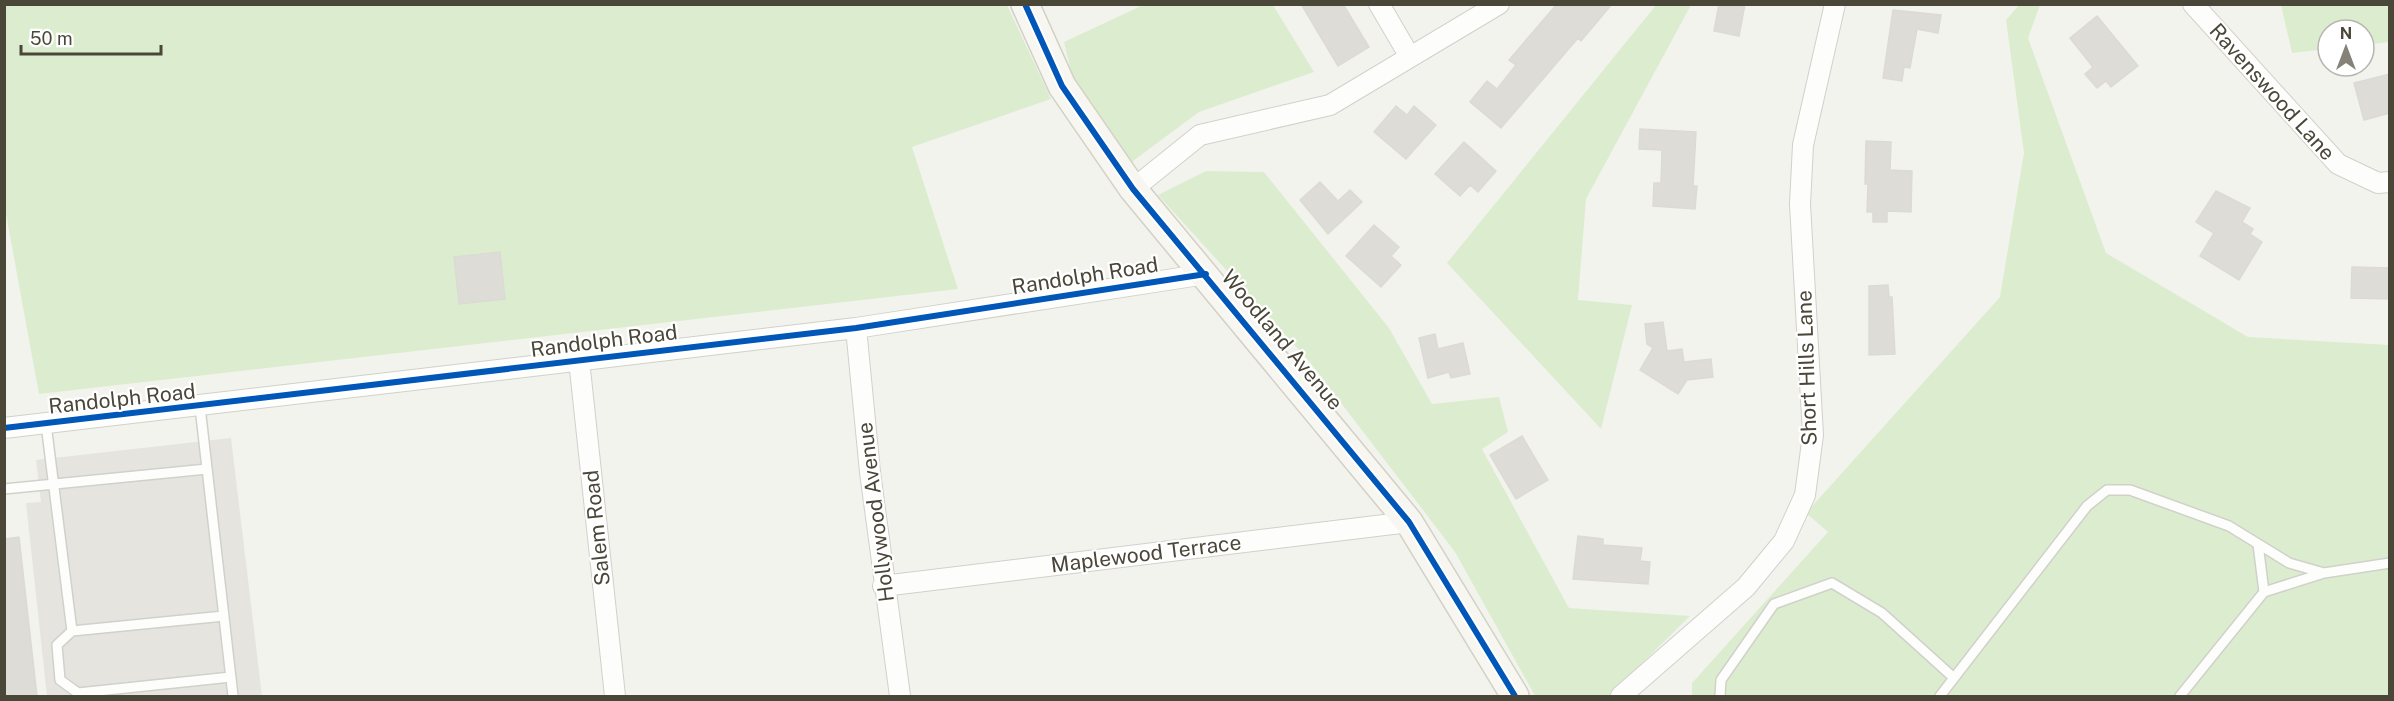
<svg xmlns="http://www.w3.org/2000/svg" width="2394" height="701" font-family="'Public Sans',sans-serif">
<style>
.green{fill:#dcedcf}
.parking{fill:#e5e4df}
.building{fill:#dddcd6;stroke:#dcdad4;stroke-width:1.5}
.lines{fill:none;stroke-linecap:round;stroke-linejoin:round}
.lane-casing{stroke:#d1d1cb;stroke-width:12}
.street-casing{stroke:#d1d1cb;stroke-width:22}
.secondary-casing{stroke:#d2d1c5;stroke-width:30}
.lane{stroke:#fdfdfc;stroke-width:9}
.street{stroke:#fdfdfc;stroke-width:20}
.secondary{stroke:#f7f6f1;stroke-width:27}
.cycleway-casing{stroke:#fff;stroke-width:10}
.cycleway{stroke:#0057b8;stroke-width:6}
.labels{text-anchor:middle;stroke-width:4.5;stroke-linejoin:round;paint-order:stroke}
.street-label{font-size:21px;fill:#4a4739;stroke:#fff}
</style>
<rect width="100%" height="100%" fill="#f3f3ee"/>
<path class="green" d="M4 5H1007L1051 99 912 147 958 289 39 394 5 209Z
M1143 5H1273L1314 72 1199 112 1129 164 1073 80 1064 42Z
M1656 5H1691L1586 199 1578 300 1632 305 1601 429 1447 263Z
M2019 5H2040L2028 38 2106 253 2248 337 2389 345V696H1692V683L1828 532 1806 513 2000 297 2024 153 2006 20Z
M2281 5H2389V42L2364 45V30H2328V49L2292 53Z
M1206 171 1264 172 1389 328 1432 404 1499 397 1508 432 1482 449 1569 608 1690 616 1609 696H1535L1455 552 1309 361 1158 195Z"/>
<path class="parking" d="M231 438 262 696H47L26 503 41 502 36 460Z"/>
<path class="building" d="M1301 4H1343L1369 47 1338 66Z
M1557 4H1612L1581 41 1578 38 1501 128 1470 102 1487 81 1497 89 1516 65 1509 60Z
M1719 4H1745L1739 36 1714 31Z
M1893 10 1941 15 1938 33 1917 29 1910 68 1904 67 1902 81 1883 78Z
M2097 16 2138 66 2111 87 2106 81 2097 88 2085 74 2093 67 2070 38Z
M2390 74V113L2364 120 2354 83Z
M1396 106 1407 115 1414 106 1436 125 1406 159 1374 132Z
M1640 129 1696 132 1693 186H1697L1695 209 1653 206 1654 183H1661L1662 150 1639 149Z
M1866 141 1891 142 1890 170 1912 171 1911 212 1887 211V222H1873V212H1867L1868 184H1865Z
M1464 142 1496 171 1478 192 1470 185 1460 196 1435 174Z
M1320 182 1338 201 1350 190 1362 202 1328 234 1300 200Z
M2216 191 2250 208 2242 222 2253 229 2250 234 2262 242 2239 280 2200 256 2214 233 2196 222Z
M1374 225 1399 247 1391 256 1401 265 1381 287 1346 256Z
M500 252 505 299 459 304 454 257Z
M2352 267 2390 268V299L2351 298Z
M1888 285 1889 297H1892L1895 354 1869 355V286Z
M1663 322 1667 351 1682 349 1684 362 1711 359 1713 377 1687 380 1678 394 1640 370 1653 348 1647 344 1645 324Z
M1435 334 1438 349 1463 343 1470 374 1451 378 1449 372 1428 378 1419 338Z
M1522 436 1548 480 1516 499 1490 455Z
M1578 536 1603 539V545L1642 548 1640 561 1650 562 1648 584 1573 579Z
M19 537 37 696H4V539Z"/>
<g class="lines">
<g class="lane-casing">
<path id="lane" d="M200 407 233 696
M46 424 72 631 57 645 60 680 78 693V696
M4 489 207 469
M2258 544 2264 592
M72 631 224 616
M78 693 231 677
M1720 696 1721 680 1774 604 1832 583 1882 613 1954 678
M1940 696 2087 506 2107 490H2130L2229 526 2289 563 2324 573 2390 563
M2180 696 2264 592 2324 573"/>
</g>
<g class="street-casing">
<path id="street" d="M1379 4 1410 57
M2193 4 2338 164 2378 183 2390 182
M1133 189 1200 135 1330 105 1499 4
M856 328 870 472 900 696
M579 360 615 696
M4 428 856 328 1206 274
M883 586 1409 522
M1621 696 1746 587 1784 541 1805 495 1813 435 1800 204 1803 145 1835 4"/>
</g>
<g class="secondary-casing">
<path id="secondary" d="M1025 4 1062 86 1133 189 1409 522 1515 696"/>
</g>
<use href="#lane" class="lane"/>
<use href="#street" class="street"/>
<use href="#secondary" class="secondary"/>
<g class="cycleway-casing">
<path id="cycleway" d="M1025 4 1062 86 1133 189 1409 522 1515 696
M4 428 856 328 1206 274"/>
</g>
<use href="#cycleway" class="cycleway"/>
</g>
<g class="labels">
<g class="street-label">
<text transform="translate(2272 92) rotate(48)" y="7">Ravenswood Lane</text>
<text transform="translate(1085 276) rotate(-9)" y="7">Randolph Road</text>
<text transform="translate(1282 340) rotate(50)" y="7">Woodland Avenue</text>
<text transform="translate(604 341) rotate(-7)" y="7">Randolph Road</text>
<text transform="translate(1807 368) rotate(-92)" y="7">Short Hills Lane</text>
<text transform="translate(122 399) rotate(-6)" y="7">Randolph Road</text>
<text transform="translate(876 512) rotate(-97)" y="7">Hollywood Avenue</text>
<text transform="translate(597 528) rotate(-96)" y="7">Salem Road</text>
<text transform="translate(1146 554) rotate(-7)" y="7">Maplewood Terrace</text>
</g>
</g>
<rect width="2394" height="701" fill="none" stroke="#4a4739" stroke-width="12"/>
<g transform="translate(2346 48)"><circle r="28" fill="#ffffff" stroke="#b7b5b0" stroke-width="1.5"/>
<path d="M0-4.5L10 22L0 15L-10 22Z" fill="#858378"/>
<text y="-9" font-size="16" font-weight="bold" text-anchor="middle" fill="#4a4739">N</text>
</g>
<path d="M21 45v9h140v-9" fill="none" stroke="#4a4739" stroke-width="3"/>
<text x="30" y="45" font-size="18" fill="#4a4739" stroke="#ffffff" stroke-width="4.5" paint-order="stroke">50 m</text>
</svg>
